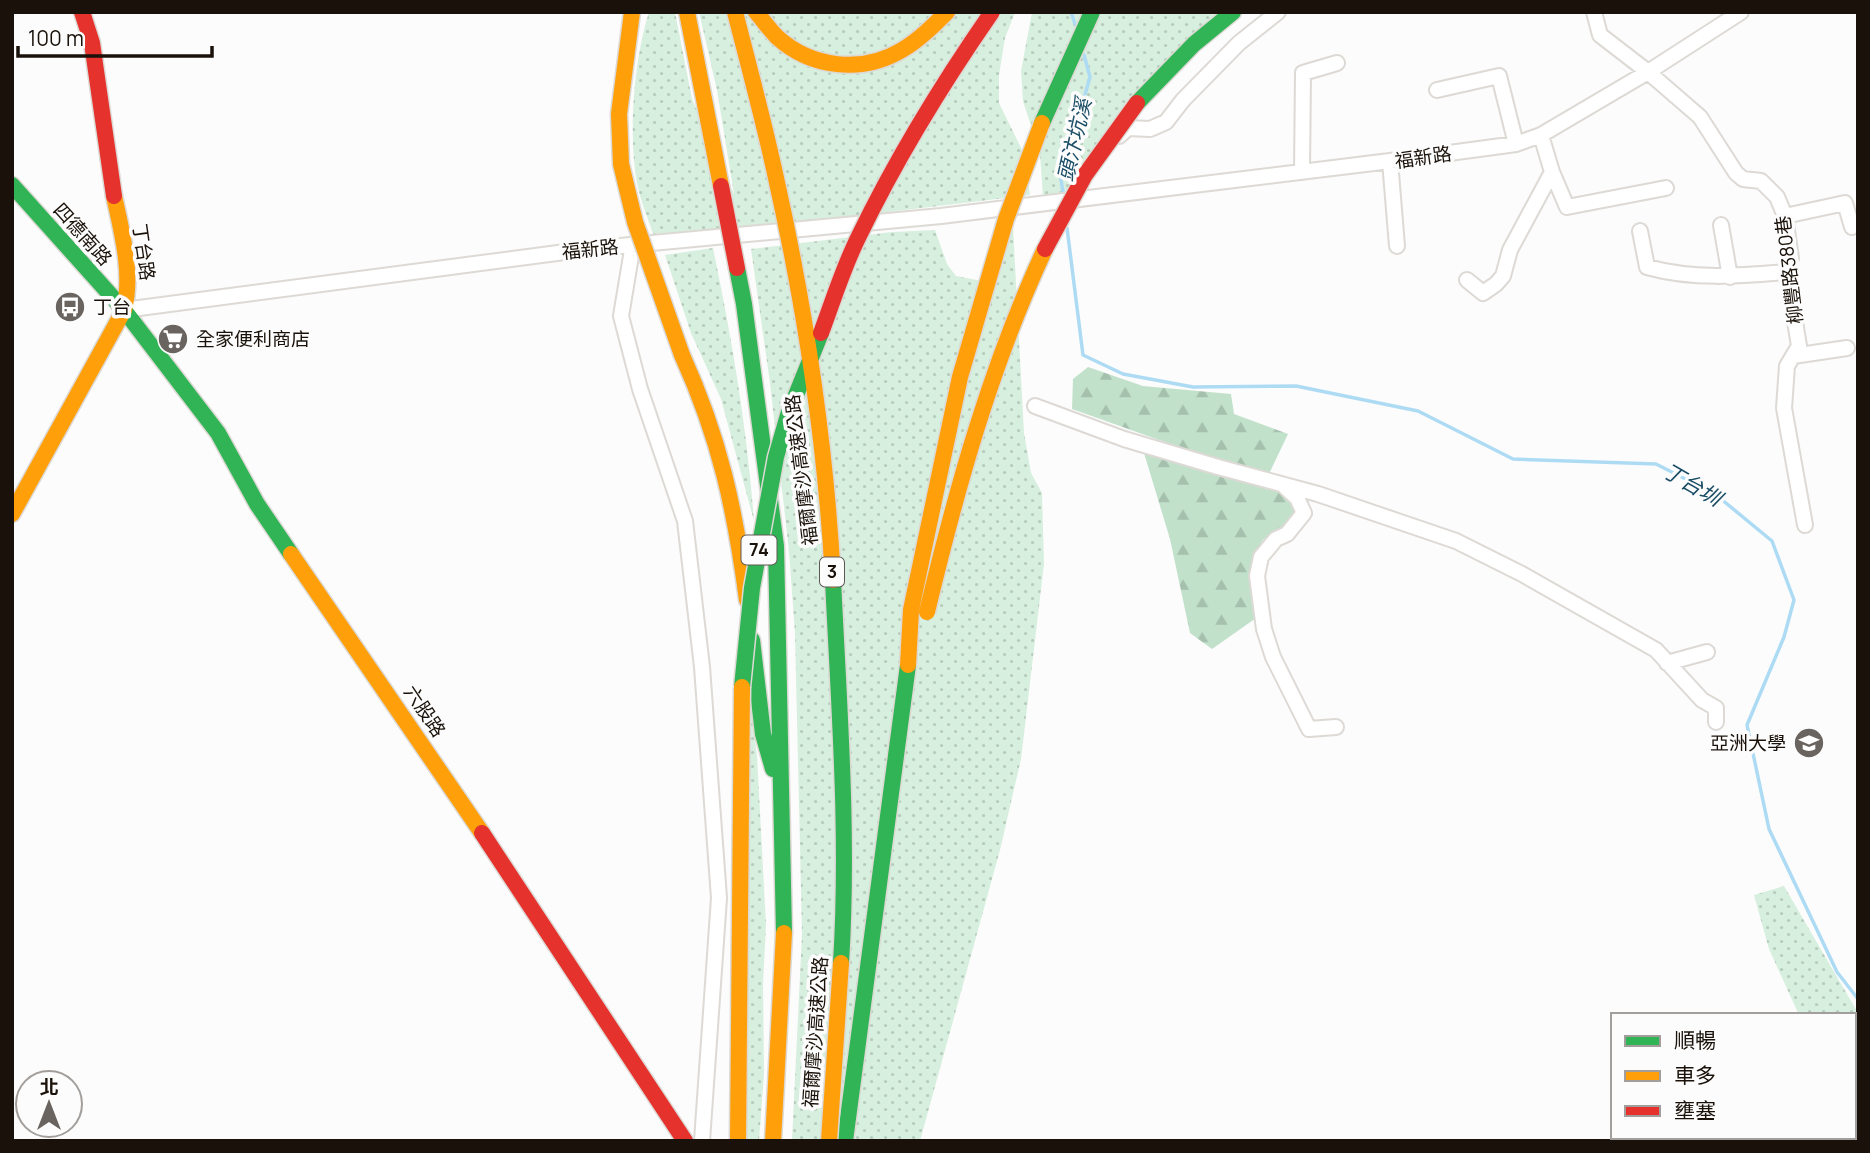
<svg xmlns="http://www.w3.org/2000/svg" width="1870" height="1153" font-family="Manrope,'Noto Sans TC',sans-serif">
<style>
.grass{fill:url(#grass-dots)}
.forest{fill:url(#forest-firs)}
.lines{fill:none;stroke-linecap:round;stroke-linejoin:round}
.stream{stroke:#aedbf4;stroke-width:3.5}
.street-casing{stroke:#ddd9d5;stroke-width:18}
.fast-casing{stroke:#ddd9d5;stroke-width:19}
.slow-casing{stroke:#ddd9d5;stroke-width:19}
.jam-casing{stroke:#ddd9d5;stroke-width:19}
.street{stroke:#fff;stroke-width:14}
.fast{stroke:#30b455;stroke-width:16}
.slow{stroke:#ff9f0a;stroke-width:16}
.jam{stroke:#e5322d;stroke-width:16}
.fast-bridge-casing{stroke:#ddd9d5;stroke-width:19;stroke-linecap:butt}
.slow-bridge-casing{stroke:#ddd9d5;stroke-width:19;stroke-linecap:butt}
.jam-bridge-casing{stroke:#ddd9d5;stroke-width:19;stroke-linecap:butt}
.fast-bridge{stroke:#30b455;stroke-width:16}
.slow-bridge{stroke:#ff9f0a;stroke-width:16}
.jam-bridge{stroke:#e5322d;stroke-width:16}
.labels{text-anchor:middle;stroke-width:7;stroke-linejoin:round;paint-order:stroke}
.shield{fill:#fcfcfc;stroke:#5e5853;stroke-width:2}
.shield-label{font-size:18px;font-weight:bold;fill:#1a120a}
.street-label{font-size:19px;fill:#1a120a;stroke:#fcfcfc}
.poi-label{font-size:19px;fill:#1a120a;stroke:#fcfcfc;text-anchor:start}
.water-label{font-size:21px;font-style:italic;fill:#1b4e67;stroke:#fcfcfc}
</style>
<defs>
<pattern id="grass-dots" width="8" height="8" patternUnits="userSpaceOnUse" patternTransform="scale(1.75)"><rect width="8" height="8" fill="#d7efde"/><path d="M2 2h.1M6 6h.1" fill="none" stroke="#b8ccbd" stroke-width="1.8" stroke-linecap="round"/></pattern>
<pattern id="forest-firs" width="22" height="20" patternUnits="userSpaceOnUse" patternTransform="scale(1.75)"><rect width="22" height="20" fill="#c1e1cb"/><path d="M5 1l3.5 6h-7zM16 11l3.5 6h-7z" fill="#a5c0ad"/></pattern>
</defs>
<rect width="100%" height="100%" fill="#fcfcfc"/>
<path class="grass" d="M649 12H675L692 99 734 194 717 90 699 12H1015L1005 38 999 75V103L1024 154 1030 195 754 228 653 234C648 218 640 200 637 183 628 133 634 60 649 12Z
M1032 12H1219L1070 190 1043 197 1040 154 1023 101 1021 71Z
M1013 227 1024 433 1031 473 1042 493 1044 564 1021 759 1000 850 920 1141H792L802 934 795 633 789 551 770 383 751 249 892 232 935 230 947 264 956 276 997 284Z
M713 248C732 339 747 428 754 521L721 399 691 333 665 255Z
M750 700 757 756 766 925 763 984 764 1074 759 1141H746Z
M1784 886 1858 1013V1105L1854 1100V1015H1799L1769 949 1754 895Z"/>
<path class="forest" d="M1088 367 1143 386 1231 394 1234 414 1288 434 1268 476 1221 462 1072 409 1073 379Z
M1144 453 1278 488 1294 501 1295 517 1263 540 1252 559 1259 616 1212 649 1190 633 1170 539Z"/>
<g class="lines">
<path class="stream" d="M1071 12 1075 24
M1063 192 1061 180 1090 77 1084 55
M1067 228 1083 355 1123 374 1193 387 1296 386 1418 411 1513 459 1656 464 1715 494 1772 541 1794 600 1784 637 1747 725 1769 829 1837 972 1858 999"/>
<g class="street-casing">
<path id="street" d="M1594 12 1600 35 1648 72 1700 117 1736 173 1743 179 1761 181 1777 197 1785 216 1791 258 1787 272 1799 346 1787 366 1784 408 1805 525
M1437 90 1499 76 1516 144
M1541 135 1552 172 1567 207 1666 188
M1119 136 1128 128 1150 129 1166 122 1183 100 1239 43 1278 12
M1390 161 1397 246
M1302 172 1303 73 1337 63
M1785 216 1845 203 1852 227
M1721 225 1730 277
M1640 231 1647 267C1693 280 1740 276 1787 272
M633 244 621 316 640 389 685 521 702 667 719 898 702 1141
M1467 280 1483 293 1496 284 1503 276 1510 250 1552 172
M124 310 588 249 941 216 1390 161 1516 144 1541 135 1648 72 1741 12
M1793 356 1847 348
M1035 406 1124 439 1218 467 1318 494 1456 541 1522 574 1656 650 1702 700 1716 708V722
M1284 486 1297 498 1304 513 1287 534 1276 539 1261 557 1257 576 1264 629 1273 657 1309 729 1336 727
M1667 663 1707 652"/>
</g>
<g class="fast-casing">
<path id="fast" d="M1137 103 1194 44 1233 12
M12 185 124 310 218 433 257 504 291 554
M737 268 744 304 776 546 784 933
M752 640 763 734 773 769
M845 1141 908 665"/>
</g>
<g class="slow-casing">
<path id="slow" d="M687 12 721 186
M756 12C763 20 769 29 777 37 811 68 862 74 902 50 919 40 933 26 947 12
M682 355C720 439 735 509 747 600
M12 514 124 310C133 273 122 233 114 196
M291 554 482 833
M773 1141 784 933"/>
</g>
<g class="jam-casing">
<path id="jam" d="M82 12 92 43 114 196
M482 833 685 1141"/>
</g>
<use href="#street" class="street"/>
<use href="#fast" class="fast"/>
<use href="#slow" class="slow"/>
<use href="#jam" class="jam"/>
<g class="fast-bridge-casing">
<path id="fast-bridge" d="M1042 123 1092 12
M833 580C839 707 849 835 841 963
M742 687 752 588 776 457 788 415 821 333"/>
</g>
<g class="slow-bridge-casing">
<path id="slow-bridge" d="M632 12 619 114 621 164 635 222 682 355
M735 12C749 67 764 122 776 178 805 308 826 447 833 580
M927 612C957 487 991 365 1045 249
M908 665 911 610 960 377 1006 219 1042 123
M738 1141 742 687
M829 1141 841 963"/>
</g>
<g class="jam-bridge-casing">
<path id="jam-bridge" d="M721 186 737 268
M1045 249 1085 175 1137 103
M821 333C833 301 843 268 858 238 896 159 942 84 992 12"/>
</g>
<use href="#fast-bridge" class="fast-bridge"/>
<use href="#slow-bridge" class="slow-bridge"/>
<use href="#jam-bridge" class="jam-bridge"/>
</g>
<defs>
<g id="bus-disc" transform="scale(1.575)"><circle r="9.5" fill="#69645f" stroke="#fcfcfc"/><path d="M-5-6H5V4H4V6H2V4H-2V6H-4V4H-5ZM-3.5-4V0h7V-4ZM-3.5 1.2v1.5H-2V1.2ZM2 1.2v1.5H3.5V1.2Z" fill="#fff"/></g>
<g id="supermarket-disc" transform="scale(1.575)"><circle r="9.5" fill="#69645f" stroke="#fcfcfc"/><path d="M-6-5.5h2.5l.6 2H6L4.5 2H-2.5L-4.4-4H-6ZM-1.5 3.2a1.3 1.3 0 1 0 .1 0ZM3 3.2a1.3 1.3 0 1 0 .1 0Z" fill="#fff"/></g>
<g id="university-disc" transform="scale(1.575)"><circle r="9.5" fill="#69645f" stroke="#fcfcfc"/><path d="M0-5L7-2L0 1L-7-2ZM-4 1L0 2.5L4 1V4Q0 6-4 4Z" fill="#fff"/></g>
</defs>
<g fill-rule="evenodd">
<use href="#bus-disc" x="70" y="307"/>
<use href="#supermarket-disc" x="173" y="339"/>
<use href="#university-disc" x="1809" y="743"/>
</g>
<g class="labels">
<g class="shield">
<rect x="741.5" y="535.5" width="35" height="29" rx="5"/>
<rect x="820" y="557.5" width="24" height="29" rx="5"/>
</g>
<g class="shield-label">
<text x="759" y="556">74</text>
<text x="832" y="578">3</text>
</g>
<g class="street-label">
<text transform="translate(1423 157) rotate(-8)" y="7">福新路</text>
<text transform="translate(83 234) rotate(48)" y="7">四德南路</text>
<text transform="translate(590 249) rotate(-6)" y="7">福新路</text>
<text transform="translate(144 252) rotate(82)" y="7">丁台路</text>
<text transform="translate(1789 270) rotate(-97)" y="7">柳豐路380巷</text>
<text transform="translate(801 470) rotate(-97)" y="7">福爾摩沙高速公路</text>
<text transform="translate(425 711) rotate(56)" y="7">六股路</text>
<text transform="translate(815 1032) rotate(-86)" y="7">福爾摩沙高速公路</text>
</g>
<g class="poi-label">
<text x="93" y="314">丁台</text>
<text x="196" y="346">全家便利商店</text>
<text x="1786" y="750" text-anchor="end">亞洲大學</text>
</g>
<g class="water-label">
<text transform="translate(1075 140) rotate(-77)" y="7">頭汴坑溪</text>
<text transform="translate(1692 485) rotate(30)" y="7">丁台圳</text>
</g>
</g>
<rect width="1870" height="1153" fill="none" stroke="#1a120a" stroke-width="28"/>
<rect x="1611" y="1013" width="245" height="126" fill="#fcfcfc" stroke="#a29e9b" stroke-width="2"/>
<rect x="1625" y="1036" width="35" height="10" fill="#30b455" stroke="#a29e9b" stroke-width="2"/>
<text x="1674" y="1048" font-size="21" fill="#1a120a">順暢</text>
<rect x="1625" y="1071" width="35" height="10" fill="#ff9f0a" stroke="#a29e9b" stroke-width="2"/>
<text x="1674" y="1083" font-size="21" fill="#1a120a">車多</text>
<rect x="1625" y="1106" width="35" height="10" fill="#e5322d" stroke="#a29e9b" stroke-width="2"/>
<text x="1674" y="1118" font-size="21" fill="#1a120a">壅塞</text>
<g transform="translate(49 1104)"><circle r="33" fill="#fcfcfc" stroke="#a29e9b" stroke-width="2"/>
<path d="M0-5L12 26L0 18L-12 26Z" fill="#69645f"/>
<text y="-10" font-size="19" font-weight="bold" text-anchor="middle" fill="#1a120a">北</text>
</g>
<path d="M18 46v10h194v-10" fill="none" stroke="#1a120a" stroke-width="3.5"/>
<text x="28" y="46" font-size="21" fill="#1a120a" stroke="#fcfcfc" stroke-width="5" paint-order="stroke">100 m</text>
</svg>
